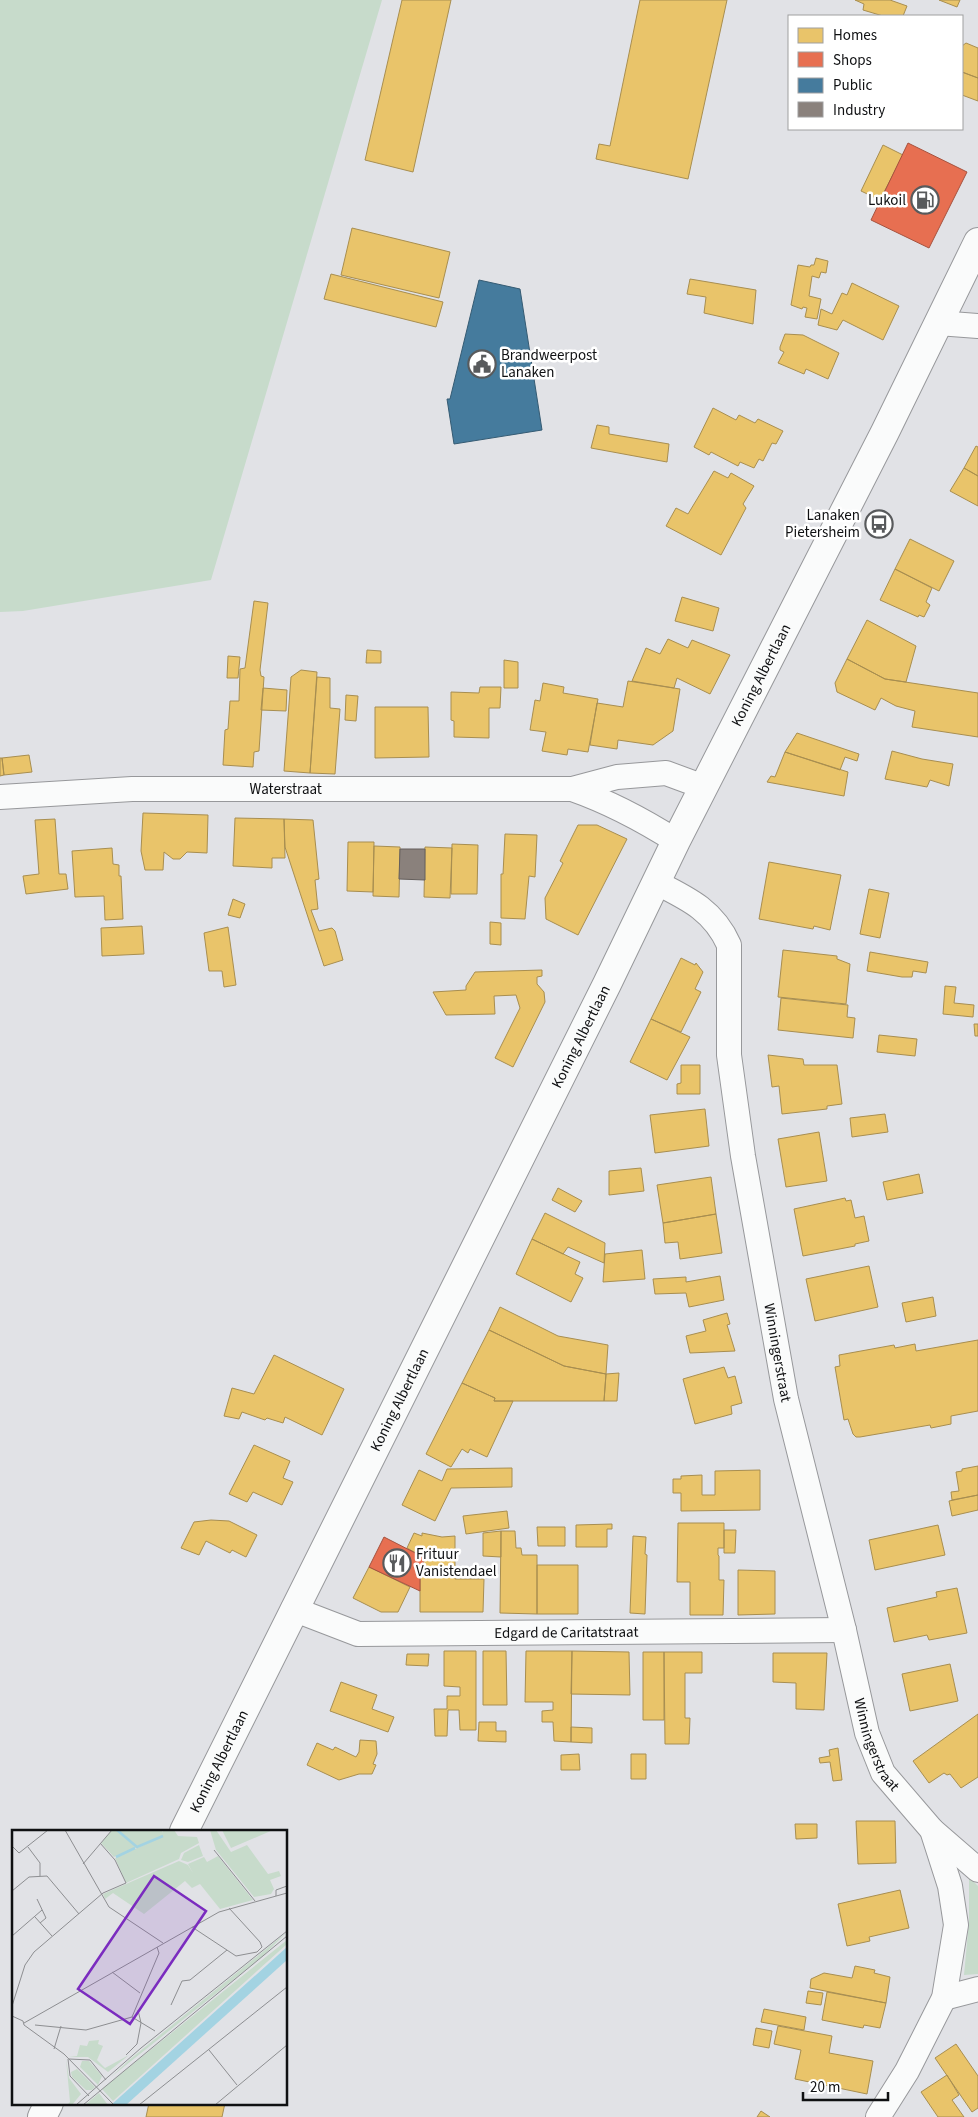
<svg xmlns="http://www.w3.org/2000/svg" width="978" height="2117" font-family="'Source Sans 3',sans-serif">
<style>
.green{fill:#c7dbcb}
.homes{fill:#e9c46a;stroke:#a88e50}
.shops{fill:#e76f51;stroke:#a6523e}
.public{fill:#457b9d;stroke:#355b73}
.industry{fill:#8a817c;stroke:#655f5c}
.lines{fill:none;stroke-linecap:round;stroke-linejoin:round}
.minor-casing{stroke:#97989b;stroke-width:26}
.tertiary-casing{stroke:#97989b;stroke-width:30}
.minor{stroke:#fafbfb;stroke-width:24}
.tertiary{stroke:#fafbfb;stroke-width:28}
.labels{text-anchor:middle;stroke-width:5;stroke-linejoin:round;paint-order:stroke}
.poi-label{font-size:15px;fill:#0f1012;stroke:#fff;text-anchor:end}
.street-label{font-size:15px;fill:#0f1012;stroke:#fff}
.inset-river{fill:none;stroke:#a3d3e2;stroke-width:2.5}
.inset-road{fill:none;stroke:#8d8e91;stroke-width:1}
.view{fill:#7b2cbf;fill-opacity:0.15;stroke:#7b2cbf;stroke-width:2.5}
.inset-edge{fill:none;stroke:#0f1012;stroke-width:2.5}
</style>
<rect width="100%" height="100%" fill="#e1e2e6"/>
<path class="green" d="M0 0H382L211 580 23 611 0 612Z
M969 1877 978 1886V1974L964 1975 969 1921Z"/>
<path class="homes" d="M402 0H451L413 172 365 160Z
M640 0H727L688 179 596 159 599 144 610 146Z
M855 0H890L907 6 903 16H883L863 10 864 4Z
M939 0H960L957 7Z
M966 43 978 48V78L962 72V46Z
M962 72 978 78V101L962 95Z
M883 145 903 155 880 200 861 191Z
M352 228 450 252 439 298 341 275Z
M816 258 828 261 826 273 821 272 819 278 812 276 809 296 821 299 817 319 805 317 807 308 803 307 802 309 791 305 798 265 810 267 811 265H814Z
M331 274 443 302 436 327 324 299Z
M690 279 756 290 753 324 704 313 706 297 687 294Z
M852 283 899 306 883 340 843 320 837 330 818 325 821 309 832 314 842 293 847 295Z
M785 334 803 335 839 353 828 379 806 369 804 374 778 363 784 352 780 350V347Z
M713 408 736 420 739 415 755 423 758 419 783 431 776 444 772 443 763 461 759 459 754 468 740 462 738 466 711 452 709 455 694 447Z
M597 425 609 427V434L669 444 667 462 591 448Z
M976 446 978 447V476L964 468Z
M964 468 978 476V506L950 491Z
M714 471 728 478 731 473 754 486 743 504 746 508 721 555 666 526 676 508 688 514Z
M910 539 954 561 939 591 895 569Z
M895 569 932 588 926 602 930 605 924 617 919 615 918 617 880 600Z
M682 597 719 608 713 631 675 621Z
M254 601 268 603 260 670 261 676 264 677 259 751 254 752 253 767 223 765 225 730 228 729 230 701H239L240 669 245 668Z
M867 620 916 646 906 682 885 679 847 659Z
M668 639 688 648 692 640 730 655 710 694 677 678 674 688 632 681 646 648 660 654Z
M367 650 381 651V663H366Z
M228 656 240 657 238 678H227Z
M847 659 885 679 978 693V737L912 727 915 711 896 706 881 698 875 710 837 692 835 683Z
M504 660 518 662V688H504Z
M301 670 317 672 310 773 284 771 291 677Z
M317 677 330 678V708L340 709 335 774 310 773Z
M628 681 680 689 673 731 653 745 618 740 617 749 590 745 597 703 623 707Z
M543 683 564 687 563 693 598 699 588 752 568 749 567 755 542 751 546 732 530 730 535 700 540 701Z
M480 687H501L500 708H489V738L454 737V721L451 720V692L479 693Z
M263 688 287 690 286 711 261 710Z
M346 695 358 696 356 721 345 720Z
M375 707H428L429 757 375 758Z
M797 733 859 754 857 761 845 757 840 770 785 752Z
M892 751 922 759 953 764 949 786 930 780 927 787 885 779Z
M785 752 848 772 844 796 767 782 771 776 775 777Z
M29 755 32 772 4 775 2 758Z
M0 758H2L4 775 0 776Z
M143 813 208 815 207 853 187 852 180 859H173L164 852 163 870H145L141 851Z
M235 818 284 819 285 858H272V868L233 866Z
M55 819 59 874H66L68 889 26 894 23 876 39 874 35 820Z
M284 819 313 820 319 879 315 880 318 909 311 910 319 931 332 928 335 931 343 960 324 966 285 847Z
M578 825H597L627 839 578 935 546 919 545 898 563 863 560 861Z
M505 834 537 835 535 877 529 876 525 919 501 918V874H503Z
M348 842H374L373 892 347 891Z
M452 844 478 845 477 894H451Z
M374 846 400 847 399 897 373 896Z
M425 847 452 848 450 898 424 897Z
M112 848 113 864 119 865V876H121L123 919 105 920 104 896 75 897 72 851Z
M769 862 841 875 830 930 814 926 813 929 759 919Z
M869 889 889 893 880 938 860 934Z
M233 899 245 904 240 918 228 915Z
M490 922 501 923V945L490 944Z
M142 926 144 954 102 956 101 928Z
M228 927 236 985 224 987 222 971H209L204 933Z
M783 950 837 956V959L850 964 846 1004 778 997Z
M870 952 928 962 926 973 913 971 912 977H902L867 971Z
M681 958 695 965 696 963 703 972 695 989 701 992 681 1032 651 1019Z
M542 970V976L537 977V984L544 992 545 1002 513 1067 495 1058 520 1008 516 995 494 996 495 1014 446 1015 433 992 466 990V986L475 972Z
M945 986 956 987 954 1003 974 1005 973 1017 943 1014Z
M781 998 848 1005 847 1017 855 1018 853 1038 778 1030Z
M651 1019 690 1037 667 1080 630 1062Z
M974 1024H978V1036H975Z
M879 1035 917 1039 915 1056 877 1052Z
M768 1055 803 1059 804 1065H837L842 1104 827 1106V1109L782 1114 779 1086 772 1087Z
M681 1065H700V1094H677V1084L681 1083Z
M705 1109 709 1146 655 1153 650 1115Z
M885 1114 888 1132 852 1137 850 1118Z
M819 1132 827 1181 786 1187 778 1139Z
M641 1168 644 1191 609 1195V1171Z
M919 1174 923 1193 887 1200 883 1182Z
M711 1177 716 1214 663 1223 657 1185Z
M558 1188 582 1201 575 1212 552 1200Z
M845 1198 846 1201 851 1200 855 1218 864 1216 869 1241 855 1244V1246L803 1256 794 1209Z
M545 1213 605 1243 604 1263 568 1247 563 1254 532 1239Z
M716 1214 722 1253 680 1259 678 1242 665 1243 663 1223Z
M532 1239 580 1262 575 1274 583 1278 571 1302 516 1274Z
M642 1250 645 1279 603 1282 605 1254Z
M869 1266 878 1307 815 1321 806 1279Z
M720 1276 724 1300 689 1307 686 1293 655 1294 653 1279 686 1277V1282Z
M933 1297 936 1316 906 1322 902 1303Z
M500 1307 558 1336 608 1345 606 1374 564 1366 489 1330Z
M727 1313 730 1324 727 1325 735 1351 690 1353 686 1336 706 1331 703 1320Z
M489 1330 564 1366 606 1374 604 1401H494L495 1398 462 1383Z
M978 1340V1411L951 1416V1424L931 1428 930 1425 860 1437H856L853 1434 848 1419 844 1420 835 1367 840 1366 839 1355 894 1345 895 1348 915 1344 916 1351Z
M274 1355 344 1389 322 1435 285 1417 283 1423 267 1418 265 1420 242 1412 239 1419 224 1416 232 1388 254 1394Z
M724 1367 728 1378 735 1376 742 1403 731 1406 732 1414 695 1424 683 1379Z
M619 1373 617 1401H604L606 1374Z
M462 1383 495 1398 494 1401H513L487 1457 470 1449 468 1453 462 1449 451 1467 426 1454Z
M254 1445 290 1461 283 1478 293 1482 282 1505 253 1492 247 1502 229 1494Z
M978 1466V1495L952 1500 951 1492 959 1491 956 1472 962 1471V1469Z
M512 1468V1487L451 1488 435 1521 402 1505 419 1470 442 1481 447 1469Z
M760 1470V1510L681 1511V1493H673V1479H681V1476L702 1475V1495H715V1471Z
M978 1495V1510L952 1516 949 1501Z
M507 1511 509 1528 466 1534 463 1516Z
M211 1520 229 1521 257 1535 246 1557 232 1550 230 1553 206 1541 199 1555 181 1548 194 1522Z
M678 1523H724V1548H718V1555L719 1556V1580H724L723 1615H690V1582H677Z
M612 1524V1529H607V1547H576V1525Z
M938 1525 945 1555 875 1570 869 1540Z
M537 1527H565V1546H538Z
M724 1530H736L735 1553H724Z
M501 1531H515L516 1548H521L522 1555H537V1614L500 1613Z
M501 1531V1557L483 1556V1533Z
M414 1533 422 1536V1533L442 1537 455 1536V1579H484L483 1612H420V1573L425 1558 407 1548Z
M633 1536 646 1537 645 1554 647 1555 645 1614 630 1613Z
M537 1565H578V1614H537Z
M369 1567 410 1587 398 1612H381L353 1598Z
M738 1570 775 1571V1614L738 1615Z
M957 1588 967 1633 929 1640 927 1635 894 1642 887 1608 937 1597 936 1592Z
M444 1651H476V1730H460L459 1710H448L447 1736H435L434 1709H447V1696H460V1687L444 1686Z
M483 1651H506L507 1705H483Z
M526 1651H572L571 1742 554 1741 553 1722H542V1711L553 1710V1702H525Z
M572 1651 629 1652 630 1695 571 1694Z
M643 1652H664V1720H643Z
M664 1652H702V1673H685V1718H690L689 1744H665Z
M773 1653H827L824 1710 796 1709V1683L773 1682Z
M407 1654H429L428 1666 406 1665Z
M950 1664 958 1701 910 1711 902 1674Z
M341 1682 377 1695 372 1709 394 1717 388 1732 330 1711Z
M978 1714V1777L961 1788 950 1774 947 1775 944 1773 929 1783 913 1761Z
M479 1722H496V1731H506V1742L478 1741Z
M571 1727 592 1728V1743L571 1742Z
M360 1740 376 1741 377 1754 373 1764 376 1765 372 1774H359L339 1780 307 1765 317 1743 333 1750 335 1747 356 1757 359 1752Z
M838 1748 842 1780 833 1781 830 1762 820 1763 819 1758 830 1756 829 1750Z
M579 1754 580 1770H561V1755Z
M631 1754H646V1779H631Z
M856 1821H895L896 1863 858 1864Z
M795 1824H817V1838L796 1839Z
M900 1890 909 1928 869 1937 870 1941 847 1946 838 1904Z
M855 1966 875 1970 874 1973 890 1977 886 2003 810 1988 811 1979 824 1973 852 1978Z
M808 1991 823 1993 821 2005 806 2003Z
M827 1992 886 2003 880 2028 864 2025 863 2028 822 2020Z
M764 2009 806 2017 804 2030 761 2022Z
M778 2026 832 2036 829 2053 873 2061 867 2094 795 2079 801 2050 774 2044Z
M756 2028 772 2031 769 2048 753 2045Z
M956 2044 978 2076V2108L972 2112 935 2058Z
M947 2075 959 2095 952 2100 964 2117H938L921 2092Z
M149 2103H225L222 2117H146Z
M761 2111 770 2117H757Z"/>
<path class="shops" d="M908 143 967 172 929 248 871 220Z
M384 1537 425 1558 420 1573V1591L369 1567Z"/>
<path class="public" d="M479 280 520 289 542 430 454 444 447 399H450Z"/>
<path class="industry" d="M400 849H425V880L399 879Z"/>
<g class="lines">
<g class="minor-casing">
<g id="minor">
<path d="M938 323 978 326"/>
<path d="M572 789C609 802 643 820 676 841"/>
<path id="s1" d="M0 797 132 789H572L617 777 666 773 704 787"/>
<path id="s2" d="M657 883C689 899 714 911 729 945V1055L743 1156 786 1399 844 1630 867 1733 883 1773 932 1830 950 1886 956 1925 944 1998 907 2071 878 2117"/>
<path id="s3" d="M293 1609 358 1634 844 1630"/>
<path d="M932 1830 978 1870"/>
<path d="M944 1998 978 1989"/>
</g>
</g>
<g class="tertiary-casing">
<g id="tertiary">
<path id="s4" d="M184 1831 607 984 676 841 885 432 978 242"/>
<path d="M42 2117 49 2103"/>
</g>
</g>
<use href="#minor" class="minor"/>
<use href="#tertiary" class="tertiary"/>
</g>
<defs>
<g id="fuel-ring" transform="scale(1.4375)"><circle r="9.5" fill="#fff" stroke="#585a5c" stroke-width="1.5"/><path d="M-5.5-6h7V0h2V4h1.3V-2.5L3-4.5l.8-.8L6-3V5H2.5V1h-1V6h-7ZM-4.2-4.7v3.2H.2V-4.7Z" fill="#585a5c"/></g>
<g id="civic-ring" transform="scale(1.4375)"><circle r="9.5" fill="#fff" stroke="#585a5c" stroke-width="1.5"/><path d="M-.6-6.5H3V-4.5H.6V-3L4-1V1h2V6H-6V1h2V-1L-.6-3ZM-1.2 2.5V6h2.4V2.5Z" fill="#585a5c"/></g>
<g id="bus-ring" transform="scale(1.4375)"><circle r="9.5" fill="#fff" stroke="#585a5c" stroke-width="1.5"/><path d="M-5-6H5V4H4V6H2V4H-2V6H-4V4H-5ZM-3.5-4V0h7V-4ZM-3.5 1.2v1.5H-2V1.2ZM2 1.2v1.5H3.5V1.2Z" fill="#585a5c"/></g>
<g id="restaurant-ring" transform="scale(1.4375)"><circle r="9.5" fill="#fff" stroke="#585a5c" stroke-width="1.5"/><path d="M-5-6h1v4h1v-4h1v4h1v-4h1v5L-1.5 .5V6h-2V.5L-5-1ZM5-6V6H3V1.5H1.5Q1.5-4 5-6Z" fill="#585a5c"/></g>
</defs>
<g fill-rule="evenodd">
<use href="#fuel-ring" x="925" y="200"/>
<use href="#civic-ring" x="482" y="364"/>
<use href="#bus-ring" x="879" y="524"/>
<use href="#restaurant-ring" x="397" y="1563"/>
</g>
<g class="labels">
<g class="poi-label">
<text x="906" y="205">Lukoil</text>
<text x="501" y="360" text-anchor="start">Brandweerpost<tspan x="501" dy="17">Lanaken</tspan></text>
<text x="860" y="520">Lanaken<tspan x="860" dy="17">Pietersheim</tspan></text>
<text x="416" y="1559" text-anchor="start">Frituur<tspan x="416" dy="17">Vanistendael</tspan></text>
</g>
<g class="street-label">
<text dy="5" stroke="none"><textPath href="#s4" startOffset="1292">Koning Albertlaan</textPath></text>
<text dy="5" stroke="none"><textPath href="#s1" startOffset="286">Waterstraat</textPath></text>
<text dy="5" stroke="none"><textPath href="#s4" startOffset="888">Koning Albertlaan</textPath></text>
<text dy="5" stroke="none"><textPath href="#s2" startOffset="509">Winningerstraat</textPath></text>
<text dy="5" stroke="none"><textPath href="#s4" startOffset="482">Koning Albertlaan</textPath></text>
<text dy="5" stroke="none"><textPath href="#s3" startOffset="278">Edgard de Caritatstraat</textPath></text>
<text dy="5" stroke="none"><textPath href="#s2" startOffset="914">Winningerstraat</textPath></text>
<text dy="5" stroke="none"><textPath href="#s4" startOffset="78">Koning Albertlaan</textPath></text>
</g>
</g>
<g transform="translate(12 1830)">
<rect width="275" height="275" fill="#e1e2e6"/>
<path d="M100 0H150V3L151 0H162L166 6 185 7 187 13 169 23 167 29 114 53 103 28 152 6 102 27 89 13ZM198 0H204L219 22 235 15 256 44 267 41 269 46 258 50 262 59 259 64 242 67 204 20ZM210 0H261L219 18ZM187 15 191 26 176 32 169 30 172 23ZM206 26 241 70 208 79 188 54 180 58 173 51 132 84 101 63 93 69 91 64 167 31 176 35 181 43 176 34 192 27 195 32ZM275 102 250 127 99 247 117 230ZM275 110V114L101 271 90 259ZM87 210 86 214 91 216 85 230 93 238 117 225 96 242 76 227H57L65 226 68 215 75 216 77 211ZM54 229 57 248 69 264 60 275H55L58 272ZM70 231H77L90 246 86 255 68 237ZM65 239 83 257 80 260H74L60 247 59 242ZM87 263 96 275H73Z" fill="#c7dbcb"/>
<path d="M275 117V130L144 248 114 275H99Z" fill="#a3d3e2"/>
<path class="inset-river" d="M105 0 125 17 151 6M104 27 123 18"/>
<path class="inset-road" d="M53 0 97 77 151 113M0 16 7 23 36 0M16 17 28 33V46M202 20 243 71M71 34 100 0M0 61 17 47 35 46 67 84M264 66V60L275 56M25 69 34 88 28 93M23 87 40 106M180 97 224 126 245 122 250 117 248 112 217 78M0 106 30 80M100 142 128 163M159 175 170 151 178 150 215 120M0 176 13 135 22 122 91 63 114 53 103 30 88 13M0 186 11 191 12 195M120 187 143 201M12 193 207 82 275 63M12 195 52 224 102 275M23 195 74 200 120 187 147 123 145 117M42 219 49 196M197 220 225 255M114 225 125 214 129 193 126 180M56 229 58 246 77 266M57 229 78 230 94 250M64 275 129 218 275 101M71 275 275 106M127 275 275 157M203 275 275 215"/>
<path class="view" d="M142 46 194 81 118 194 66 159Z"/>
<rect width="275" height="275" class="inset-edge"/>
</g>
<rect x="788" y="15" width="175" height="115" fill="#ffffff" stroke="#9f9fa0"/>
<rect x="798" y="28" width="25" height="15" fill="#e9c46a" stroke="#9f9fa0"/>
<text x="833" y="40" font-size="15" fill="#0f1012">Homes</text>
<rect x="798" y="52" width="25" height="15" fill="#e76f51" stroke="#9f9fa0"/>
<text x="833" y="65" font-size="15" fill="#0f1012">Shops</text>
<rect x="798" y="78" width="25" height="15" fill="#457b9d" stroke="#9f9fa0"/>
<text x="833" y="90" font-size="15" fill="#0f1012">Public</text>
<rect x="798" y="102" width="25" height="15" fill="#8a817c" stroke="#9f9fa0"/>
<text x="833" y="115" font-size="15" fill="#0f1012">Industry</text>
<path d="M803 2092v8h85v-8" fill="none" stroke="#0f1012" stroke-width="2.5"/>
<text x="810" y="2092" font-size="15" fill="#0f1012" stroke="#ffffff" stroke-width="4" paint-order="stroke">20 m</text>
</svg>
